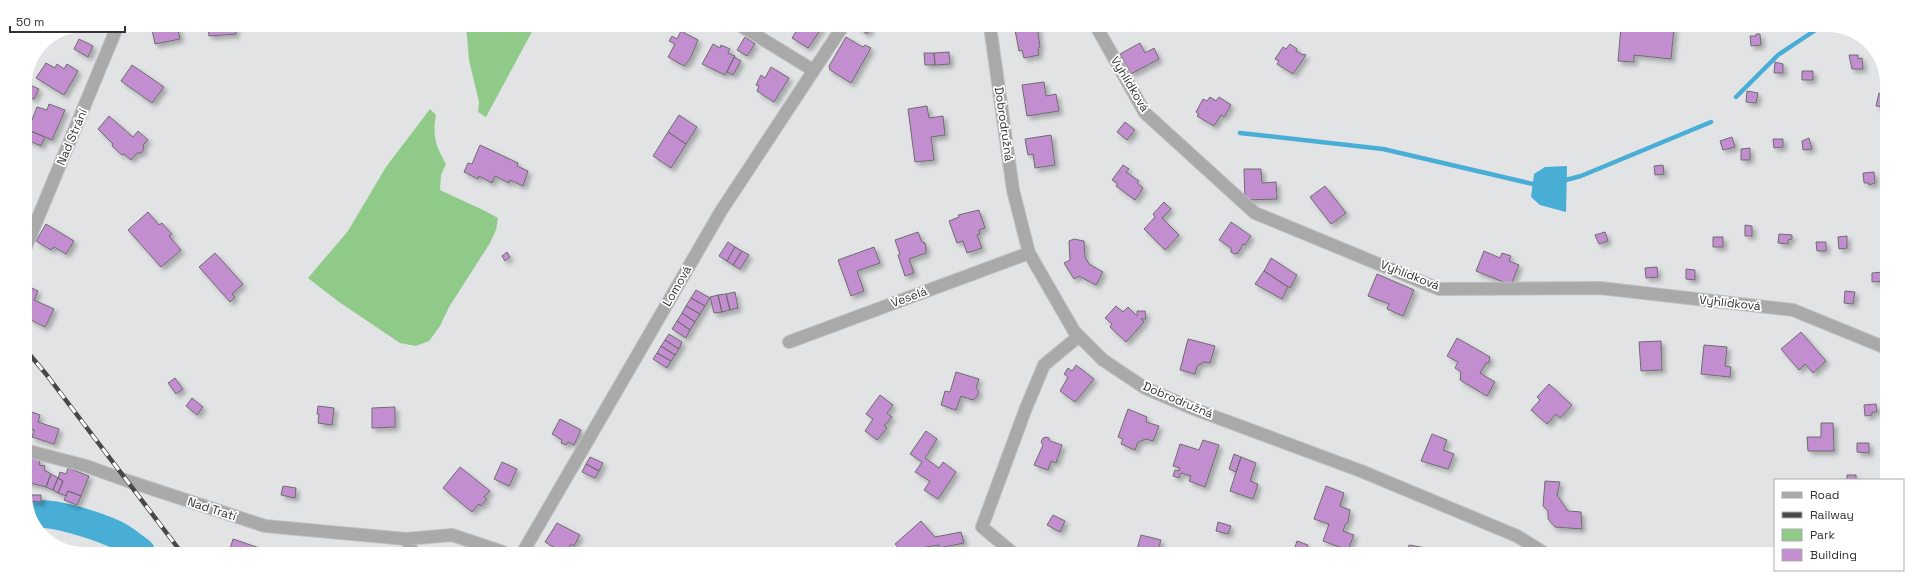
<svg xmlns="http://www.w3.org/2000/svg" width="1912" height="579" font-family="'Space Grotesk',sans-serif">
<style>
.green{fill:#8fca89}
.water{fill:#48aed5}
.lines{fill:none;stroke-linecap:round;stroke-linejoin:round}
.stream{stroke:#48aed5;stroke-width:4.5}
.river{stroke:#48aed5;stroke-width:28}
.building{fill:#c28ed0;stroke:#6e6d6e;filter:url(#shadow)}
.minor-casing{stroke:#bfc0c1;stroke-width:14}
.minor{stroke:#a9a9a9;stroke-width:12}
.rail-casing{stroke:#474848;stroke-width:4.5}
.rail{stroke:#fff;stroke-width:3;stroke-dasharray:9;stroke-linecap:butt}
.labels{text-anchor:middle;stroke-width:3.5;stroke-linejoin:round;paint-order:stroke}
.street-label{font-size:12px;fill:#313232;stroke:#fff}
</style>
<defs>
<filter id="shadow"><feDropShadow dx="3.5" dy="3.5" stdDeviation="2" flood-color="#0004"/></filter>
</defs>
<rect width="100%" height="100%" fill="#e2e3e5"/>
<path class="green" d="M466 25 535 26 486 117 478 112 479 102 469 60Z
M430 109 436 115C432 136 436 146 446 164L441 175 440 190 483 210 498 218 496 230 490 243 449 307 440 326 429 341 416 346 400 343 339 302 308 278 348 231 386 167Z"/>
<path class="water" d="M1567 166 1566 212 1540 205 1531 197 1534 174 1545 167Z"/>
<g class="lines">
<path class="stream" d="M1736 97 1778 55 1820 27
M1240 133 1383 149 1537 185
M1562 181 1581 176 1711 122"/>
<path class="river" d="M32 515C51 510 97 526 115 534 124 538 133 546 141 552"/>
</g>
<path class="building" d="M151 25H177L180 39 155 44Z
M208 25H235L236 34 209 36Z
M790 26H823L808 48 792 38 797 30Z
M856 26H872L867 34Z
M1037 26 1040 47 1038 48 1039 55 1024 58 1022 50 1019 51 1015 30Z
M1621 27H1674L1671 59 1634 55V62L1618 61Z
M681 31 698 40 690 59 684 66 668 57 675 44 669 41 672 36 677 39Z
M1756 34H1760L1761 45 1751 46 1750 36H1756Z
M745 37 755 44 747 56 737 50Z
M846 37 861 46 863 47 865 45 871 48 851 83 830 70 829 66Z
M79 39 93 46 88 57 74 49Z
M1140 43 1145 53 1154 48 1159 59 1131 74 1120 54Z
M713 44 720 48 721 45 730 49 728 53 735 56 725 75 702 64Z
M1290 44 1297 49 1296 51 1303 55 1304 54 1306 55 1293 74 1277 64 1279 61 1275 59 1283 47 1286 49Z
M949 52 950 64 935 65 934 53Z
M924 53H934L935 65H925Z
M1849 55H1858V59L1862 58 1863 69H1852Z
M734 57 741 61 733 75 727 72Z
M1775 62 1783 64V73H1774Z
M46 63 55 68 57 64 64 69 67 64 78 71 64 95 36 78Z
M132 65 164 87 152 103 121 81Z
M771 67 789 78 774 102 757 91 759 86 756 85 761 75 765 78Z
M1802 71H1813V80H1802Z
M1044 82 1046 96 1056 94 1059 111 1027 116 1022 85Z
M25 83 39 89 34 99 25 95Z
M1747 91 1758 93 1756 103 1746 102Z
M1879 93 1886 95 1884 107 1876 106Z
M1210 97 1216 101 1219 97 1231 105 1224 117 1221 115 1214 126 1197 116 1199 114 1196 112 1203 99 1207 101Z
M49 104 65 110 52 140 28 130 37 107 47 110Z
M927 106 929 118 943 116 945 135 931 137 934 160 915 162 908 109Z
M679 115 697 127 686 144 668 132Z
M109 116 133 137 138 131 148 140 143 145 144 149 141 153H137L131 160 124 154 122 155 112 146 113 144 98 129Z
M1125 122 1135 130 1127 140 1117 132Z
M28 130 45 137 41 146 25 139Z
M668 132 686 144 671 168 653 156Z
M1051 135 1055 165 1035 168 1033 154 1028 155 1025 139Z
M1732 137 1735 147 1723 150 1720 141Z
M1809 138 1812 149 1803 150 1802 141Z
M1773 139H1783V147L1774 148Z
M480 145 518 163 517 166 528 171 523 186 510 180 509 183 495 176 492 183 479 176 478 179 464 172 468 163 472 164Z
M1750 148V160H1741V149Z
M1123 165 1129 169 1126 172 1139 181 1137 183 1143 188 1135 200 1116 186 1118 184 1112 180Z
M1663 165 1664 174 1655 175 1654 166Z
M1244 169H1261L1262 183 1276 182 1277 199 1245 200Z
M1874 172 1875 183 1869 185V183H1864L1863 173Z
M1325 186 1346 213 1331 224 1310 197Z
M1164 202 1171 209 1162 218 1179 235 1165 250 1144 229 1155 217 1153 214Z
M979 210 985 228 979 230 980 234 977 235 982 248 967 253 963 241 957 243 949 221 959 217 958 215Z
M148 212 159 225 162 223 172 234 169 236 181 250 161 267 128 230Z
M1231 222 1251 236 1245 245 1243 244 1238 253 1234 254 1231 252V248L1219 240Z
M46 224 74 241 66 254 54 247 51 250 36 241Z
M1745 225 1752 226V236H1745Z
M918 232 922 242 925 243 926 247V253L909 259 914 273 905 276 898 255 900 254 895 240Z
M1605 232 1608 241 1599 244 1595 235Z
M1779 234 1792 235V239L1788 240V244L1778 243Z
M1847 236V248L1839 249 1838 237Z
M1713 237H1723V247H1713Z
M1074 239 1084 241 1085 257 1089 264 1103 272 1096 285 1079 276 1074 279 1064 263 1070 260 1069 241Z
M728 242 735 247 727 261 719 256Z
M1816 242H1826V251H1817Z
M735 247 742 251 733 265 727 261Z
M874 247 880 263 857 271 864 291 851 296 838 260Z
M742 251 749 255 740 269 733 265Z
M1484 251 1500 258 1502 253 1511 256 1509 261 1519 265 1511 285 1476 271Z
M507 252 510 257 505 261 502 256Z
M215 253 243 284 232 294 235 297 230 302 199 267Z
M1271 258 1297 275 1290 288 1264 271Z
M1657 267 1658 277 1646 278 1645 268Z
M1686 269 1695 270V280L1686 279Z
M1264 271 1288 287 1282 299 1255 284Z
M1883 272 1884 281 1872 282V273Z
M1377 274 1414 290 1403 316 1387 309 1389 304 1368 296Z
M25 285 38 291 34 300 54 309 45 327 29 319 30 314 25 312Z
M696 290 710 298 705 306 691 298Z
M1845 291 1855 292 1853 304 1844 303Z
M735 292 738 308 730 310 726 294Z
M726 294 730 310 722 312 718 295Z
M718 295 722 312 714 313 710 297Z
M691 298 705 306 700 314 686 306Z
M686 306 700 314 695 322 682 313Z
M1116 306 1123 312 1128 307 1137 316V311H1145L1146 319H1141L1144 322 1126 342 1110 327 1112 324 1105 318Z
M682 313 695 322 690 330 677 321Z
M677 321 690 330 686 338 672 329Z
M1801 332 1826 361 1813 373 1805 364 1799 370 1781 349Z
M669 334 682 342 679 349 665 340Z
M1457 338 1490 357 1489 363H1486L1480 373 1495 382 1487 396 1460 380 1461 372 1455 368 1458 362 1447 356Z
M1188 339 1215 346 1210 363 1204 362 1197 366 1195 374 1180 370Z
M665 340 679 349 675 355 661 346Z
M1661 341 1662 370 1641 371 1639 342Z
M1704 345 1727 347 1725 366 1731 367 1730 377 1701 374Z
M661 346 675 355 671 361 657 353Z
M657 353 671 361 667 368 653 359Z
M1076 365 1094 379 1075 402 1060 391 1068 377 1064 374 1068 368 1072 371Z
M956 372 979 379 976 388 979 392 977 396 973 400 961 396 956 410 941 405 945 391 950 392Z
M175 378 183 389 176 394 168 383Z
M1549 384 1572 405 1560 418 1556 414 1547 424 1531 410 1540 400 1537 397Z
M880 395 893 405 887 413 892 417 884 426 887 428 877 440 865 431 873 419 866 414Z
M192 398 203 407 197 415 186 406Z
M1876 404 1877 412H1872V415L1865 416 1864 405Z
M318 406 334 408 332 425 318 423 319 414H317Z
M395 407V427L372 428V408Z
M1128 409 1147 417 1146 422 1159 426 1153 441 1146 439 1138 442 1135 450 1121 444 1123 439 1118 437Z
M29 411 40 415 38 422 59 429 54 444 32 437 34 430 25 427Z
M560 419 581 430 574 445 568 442 566 445 561 443 562 440 552 434Z
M1821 423H1833L1834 451H1808L1807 437H1821Z
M926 431 937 439 925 458 939 468 943 462 956 472 938 499 924 490 930 481 915 472 922 462 910 454Z
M1432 434 1447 440 1443 450 1454 454 1448 469 1421 461Z
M1046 437 1049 438 1050 441 1062 445 1056 463 1051 461 1048 470 1034 465 1043 445 1041 442 1043 438Z
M1203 440 1219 445 1205 487 1189 481 1191 476 1181 473 1179 478 1173 476 1175 470 1179 471 1180 468 1173 466 1180 444 1199 450Z
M1857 443H1869V453L1857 452Z
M1234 454 1241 457 1236 472 1229 469Z
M25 455 40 459 39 465 45 466 44 470 51 474 46 487 26 482Z
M590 457 603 463 599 471 586 464Z
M1241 457 1256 463 1250 481 1258 484 1253 499 1230 491Z
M502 462 517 469 509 486 494 479Z
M586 464 599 471 595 478 582 472Z
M460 467 490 491 484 497 487 499 481 506 479 504 472 512 443 488Z
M68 468 89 476 81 496 68 491 66 496 58 493 63 481 58 478 60 472 66 474Z
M51 474 58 478 53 490 46 487Z
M1847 475H1856V480H1847Z
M58 478 63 481 58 493 53 490Z
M1545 481 1560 482 1557 495 1568 511 1581 512 1582 529 1555 527 1548 519V511L1543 506Z
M283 486 296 488 295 498 281 495Z
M1326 486 1344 493 1340 506 1350 510 1348 522 1345 525 1343 531 1354 535 1348 550 1323 541 1329 524 1314 519Z
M68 491 81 496 77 505 64 500Z
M32 495H41V502L31 501Z
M1053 515 1065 521 1060 532 1047 525Z
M921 521 935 537 961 532 964 543 939 548V545L921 548 919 551 923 553H903L895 544Z
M1218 522 1231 526 1228 534 1216 531Z
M557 523 580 535 574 546 571 544 566 553H563L545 542Z
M1141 535 1161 540 1157 553H1136Z
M233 539 268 551V552H229Z
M1297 541 1308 545 1305 553 1294 550Z
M1409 545 1426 548 1430 554H1407Z"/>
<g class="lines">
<g class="minor-casing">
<path id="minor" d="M741 26 813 70
M990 26 1013 190 1029 253 1074 331 1103 360 1145 388 1194 409 1361 471 1517 536 1546 554
M1096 26 1145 113 1255 213 1439 289 1600 288 1793 310 1886 348
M25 249 118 25
M789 342 1029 253
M25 450 86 466 128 481 265 526 406 539 452 535 503 552
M406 539 413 552
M523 552 721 211 843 26
M1013 553 982 527 1026 408 1044 365 1079 336"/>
</g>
<use href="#minor" class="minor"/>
<g class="rail-casing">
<path id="rail" d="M25 349 46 374 181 552"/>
</g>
<use href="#rail" class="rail"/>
</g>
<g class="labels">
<g class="street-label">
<text transform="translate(1130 84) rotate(59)" y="4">Vyhlídková</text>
<text transform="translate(1004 124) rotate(82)" y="4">Dobrodružná</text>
<text transform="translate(72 137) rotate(-67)" y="4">Nad Strání</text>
<text transform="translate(1410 275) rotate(21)" y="4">Vyhlídková</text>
<text transform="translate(677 286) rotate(-60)" y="4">Lomová</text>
<text transform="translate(909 297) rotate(-20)" y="4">Veselá</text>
<text transform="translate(1730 303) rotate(6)" y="4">Vyhlídková</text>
<text transform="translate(1178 400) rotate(23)" y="4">Dobrodružná</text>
<text transform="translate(212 509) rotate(18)" y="4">Nad Tratí</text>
</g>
</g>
<path d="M0 0H1912V579H0ZM84 32H1828A52 52 0 0 1 1880 84V495A52 52 0 0 1 1828 547H84A52 52 0 0 1 32 495V84A52 52 0 0 1 84 32Z" fill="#fff" fill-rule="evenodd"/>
<rect x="1774" y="479" width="130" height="92" fill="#ffffff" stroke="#adadad"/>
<rect x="1782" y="492" width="20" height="6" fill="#a9a9a9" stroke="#adadad"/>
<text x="1810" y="499" font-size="12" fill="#313232">Road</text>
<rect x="1782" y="512" width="20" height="6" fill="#474848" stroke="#adadad"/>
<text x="1810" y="519" font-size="12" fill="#313232">Railway</text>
<rect x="1782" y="529" width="20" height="12" fill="#8fca89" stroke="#adadad"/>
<text x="1810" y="539" font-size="12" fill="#313232">Park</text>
<rect x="1782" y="549" width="20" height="12" fill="#c28ed0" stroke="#adadad"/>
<text x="1810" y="559" font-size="12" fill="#313232">Building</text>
<path d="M10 26v6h115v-6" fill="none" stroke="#313232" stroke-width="2"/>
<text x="16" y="26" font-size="12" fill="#313232" stroke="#ffffff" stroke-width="3" paint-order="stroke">50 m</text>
</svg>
